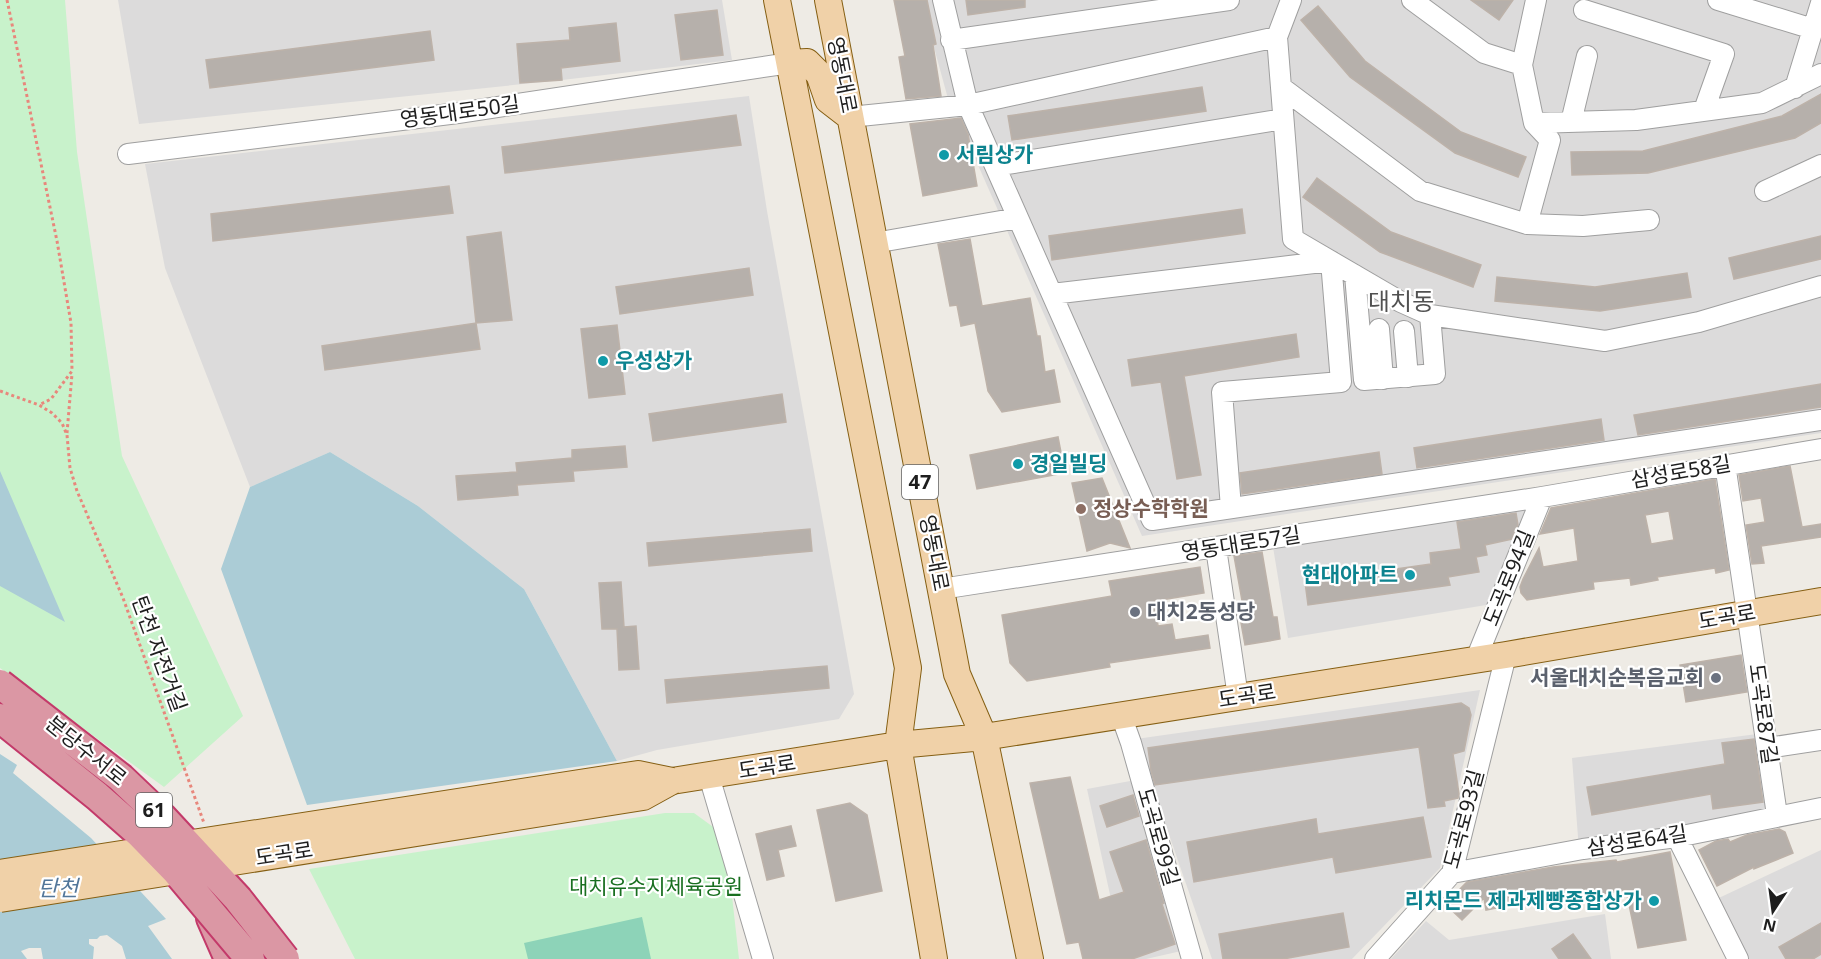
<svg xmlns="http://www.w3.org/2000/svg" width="1821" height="959" font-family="'Noto Sans','Noto Sans KR',sans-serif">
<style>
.residential{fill:#dcdbdb}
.park{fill:#c8f2cb}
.pitch{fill:#8dd3b8}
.water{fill:#abccd6}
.building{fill:#b6b0ab;stroke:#bdb2a9;stroke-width:1.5;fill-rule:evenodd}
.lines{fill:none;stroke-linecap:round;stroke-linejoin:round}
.minor-casing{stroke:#9f9f9f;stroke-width:22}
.major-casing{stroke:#855f13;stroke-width:28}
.highway-casing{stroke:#c33a6a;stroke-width:32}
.path{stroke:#e8877c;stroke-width:3;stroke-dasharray:3 3;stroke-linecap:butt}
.minor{stroke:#fff;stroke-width:20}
.major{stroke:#f0d1a8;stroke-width:26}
.highway{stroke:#db97a4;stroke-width:28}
.major-bridge-casing{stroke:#855f13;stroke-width:28;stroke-linecap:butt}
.highway-bridge-casing{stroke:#c33a6a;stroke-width:32;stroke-linecap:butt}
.major-bridge{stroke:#f0d1a8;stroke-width:26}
.highway-bridge{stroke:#db97a4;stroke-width:28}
.culture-dot{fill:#0f9aa8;stroke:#fff;stroke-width:2}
.education-dot{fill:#8d6e63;stroke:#fff;stroke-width:2}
.worship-dot{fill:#6b7280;stroke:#fff;stroke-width:2}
.labels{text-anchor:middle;stroke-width:4.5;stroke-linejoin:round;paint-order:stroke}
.shield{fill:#fff;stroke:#626262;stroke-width:1.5}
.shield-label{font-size:20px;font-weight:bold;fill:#1e1e1e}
.street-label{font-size:21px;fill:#1e1e1e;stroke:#fff}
.culture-label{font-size:21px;font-weight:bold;fill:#0d838f;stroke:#fff;text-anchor:start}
.education-label{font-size:21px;font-weight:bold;fill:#785e54;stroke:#fff;text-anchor:start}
.worship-label{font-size:21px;font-weight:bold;fill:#5b616d;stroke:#fff;text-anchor:start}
.park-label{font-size:21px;fill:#196f20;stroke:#fff}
.water-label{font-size:22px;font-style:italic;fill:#53779a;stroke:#fff}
.quarter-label{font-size:24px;fill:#515151;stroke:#fff}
</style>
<rect width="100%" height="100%" fill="#eeebe5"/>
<path class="residential" d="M118 0H722L732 60 562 80 139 124Z
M921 0H1821V433L1142 536 947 95Z
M749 96 767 211 854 694 839 719 657 750 617 761 524 589 418 506 330 452 250 487 165 268 145 164Z
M1542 497 1498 603 1288 638 1272 541Z
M1480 690 1440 868 1352 959H1212L1136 739Z
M1765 733 1777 815 1579 850 1572 758Z
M1141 779 1190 949 1146 959H1124L1087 789Z
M1821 850V959H1734L1706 904Z
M1605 914 1611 959H1391L1426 921 1449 940Z"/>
<path class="park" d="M0 0H65L77 152 122 456 243 716 164 787 0 668Z
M665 813H694L716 829 731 887 739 959H355L309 869Z"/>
<path class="pitch" d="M642 917 651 959H528L524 943Z"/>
<path class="water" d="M330 452 418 506 524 589 617 761 307 805 221 569 250 487Z
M0 471 65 622 0 586Z
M0 754 17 765 13 773 91 838 166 919 148 926 172 959H126L122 946 107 935 100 936 97 939H89V944L94 947 93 959H43L41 948H29L21 951 27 959H0Z"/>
<path class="building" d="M894 0H927L936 44 933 45 941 96 906 99 899 57 905 56Z
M966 0H1025V7L968 15Z
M1471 0H1513L1499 20Z
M1318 6 1365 61 1461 132 1526 157 1518 177 1455 153 1350 77 1301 20Z
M717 10 723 55 681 60 675 15Z
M616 23 620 61 561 68 562 80 520 83 517 44 570 40 569 28Z
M430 31 434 60 210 88 206 60Z
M1202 87 1206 111 1012 140 1008 116Z
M1821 94V123L1795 138 1648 173 1572 175 1571 152 1643 151 1782 116Z
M736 115 741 145 505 173 502 147Z
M961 118 968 134 977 186 923 196 910 124Z
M1317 178 1391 232 1481 265 1473 287 1380 252 1303 197Z
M449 186 453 213 213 241 211 214Z
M1242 209 1245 233 1052 260 1049 236Z
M501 232 512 320 476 323 467 237Z
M1821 236V259L1734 279 1729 258Z
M970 239 982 306 1030 298 1037 336H1040L1045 372 1054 370 1060 402 1002 412 988 391 975 323 961 326 957 305 950 306 938 244Z
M749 268 753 295 620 314 616 287Z
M1687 273 1691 297 1600 311 1495 301 1497 277 1595 287Z
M476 323 480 349 325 370 322 346Z
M617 325 625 394 589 398 581 329Z
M1296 334 1299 357 1184 376 1201 475 1177 479 1161 382 1132 386 1128 360Z
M1821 384V407L1638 435 1634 415Z
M782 394 786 422 653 441 649 414Z
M1601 419 1604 440 1417 468 1414 448Z
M1058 437 1065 473 977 489 970 455Z
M625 446 627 467 573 471 574 481 517 485 518 495 458 500 456 476 517 472 516 463 572 458V450Z
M1379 452 1382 474 1242 494 1240 473Z
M1790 466 1802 527 1821 524V537L1761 546 1764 563 1752 564 1746 525 1765 522 1761 498 1743 501 1739 475Z
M1102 478 1130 548 1110 543 1087 551 1072 483Z
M1715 479 1729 570 1716 573 1715 568 1657 577 1658 580 1631 585 1630 578 1593 582 1594 589 1527 600 1521 593 1520 587 1523 579 1539 548 1543 567 1578 561 1574 528 1540 534 1551 508ZM1669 511 1674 540 1651 544 1645 515Z
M1516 513 1518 525 1512 539 1485 545 1487 555 1476 557 1479 572 1448 577 1450 585 1308 605 1305 582 1431 564 1430 553 1461 549 1457 522Z
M810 529 812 551 649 566 647 543Z
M1262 552 1273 617H1277L1280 639 1245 645 1238 606H1243L1234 556Z
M1200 567 1204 593 1155 601 1158 626 1172 624 1175 640 1208 635 1210 648 1109 663 1110 667 1027 681 1010 663 1002 615 1112 596 1109 581Z
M621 582 624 627 636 626 639 669 619 670 617 629H602L599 583Z
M1741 655 1747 692 1686 702 1680 665Z
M827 666 829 688 667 703 665 680Z
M1461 703 1469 708 1471 715 1464 751 1453 754 1459 794 1458 798 1444 801 1445 806 1428 808 1419 747 1155 785 1151 771 1148 748Z
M1754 739 1763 802 1713 809 1711 794 1592 815 1587 787 1725 764 1722 743Z
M1070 777 1099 900 1124 892 1110 852 1146 840 1164 903 1162 904 1175 944 1132 959H1083L1079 942 1067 944 1030 783Z
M1133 795 1139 816 1107 827 1100 806Z
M850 803 867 815 882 891 836 901 817 810Z
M1423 817 1431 857 1336 873 1333 857 1194 882 1187 842 1316 819 1318 834Z
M791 826 796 846 778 850 784 876 767 880 756 834Z
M1779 829 1785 832 1793 853 1754 869V867L1717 886 1699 850 1716 841 1728 839 1730 842 1747 835Z
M1670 852 1686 940 1638 948 1626 890 1595 895 1594 891 1562 897V895L1486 910 1484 898 1462 920 1445 904 1467 882 1553 867 1616 860 1617 862Z
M1343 913 1349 947 1283 959H1223L1219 934Z
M1821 923V954L1813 959H1786L1779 947Z
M1573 934 1591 959H1559L1552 949Z"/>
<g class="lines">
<g class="minor-casing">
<path id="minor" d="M943 0 968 105 1152 520 1821 420
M1412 0 1484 53 1522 65
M1718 0 1813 29
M1584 10 1724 54 1704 110
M1277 37 1291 0
M951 40 1229 0
M1281 87 1420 191 1527 224 1583 226 1649 220
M1795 88 1821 3
M850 117 968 105 1277 37 1293 239 1401 302 1430 315 1605 341 1699 322 1821 286
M1571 122 1587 56
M1534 123 1522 65 1536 0
M128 154 458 113 790 63
M995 166 1283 119
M1765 191 1821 165
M1527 224 1550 140 1534 123 1636 120 1762 103 1821 74
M874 243 1018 218
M1355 275 1364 380 1435 374 1430 315
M1052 294 1331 261 1341 382 1222 392 1231 508
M1379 329 1383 379
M1404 331 1408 377
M1725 464 1777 815
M1216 548 1238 697
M941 589 1542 497 1821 449
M1476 659 1542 497
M1121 715 1131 743 1192 959
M1768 748 1821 740
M709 776 763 959
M1677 837 1738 959
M1452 873 1583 849 1677 837 1821 808
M1375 959 1452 873 1506 655"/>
</g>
<g class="major-casing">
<path id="major" d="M777 0 908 668 898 745 934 959
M828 0 957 674 984 737 1030 959
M790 63 807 62 819 74 828 100 850 117
M672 781 898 745 984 737 1238 697 1506 655 1821 601"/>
</g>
<g class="highway-casing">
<path id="highway" d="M211 918 229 959"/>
</g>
<path class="path" d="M7 0 57 241 71 323 72 371 51 399 39 405
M0 391 39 405 52 413 62 423 67 435 70 468 77 491 123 598 204 823
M67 433 72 374"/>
<use href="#minor" class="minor"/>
<use href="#major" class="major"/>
<use href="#highway" class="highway"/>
<g class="major-bridge-casing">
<path id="major-bridge" d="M0 873 638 774 672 781
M0 899 643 797 672 781"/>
</g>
<g class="highway-bridge-casing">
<path id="highway-bridge" d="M0 684 121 778 162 817 238 899 285 959
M0 718 97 796 139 833 176 871 250 959"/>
</g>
<use href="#major-bridge" class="major-bridge"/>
<use href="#highway-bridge" class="highway-bridge"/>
</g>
<g class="culture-dot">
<circle cx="944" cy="155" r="6"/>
<circle cx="603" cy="361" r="6"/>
<circle cx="1018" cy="464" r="6"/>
<circle cx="1410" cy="575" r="6"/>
<circle cx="1654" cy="901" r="6"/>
</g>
<circle class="education-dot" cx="1081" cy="509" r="6"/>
<g class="worship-dot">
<circle cx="1135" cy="612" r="6"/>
<circle cx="1716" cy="678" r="6"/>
</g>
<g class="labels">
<g class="shield">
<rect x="902" y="465" width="36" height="34" rx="4.5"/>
<rect x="136" y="793" width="36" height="34" rx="4.5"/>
</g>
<g class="shield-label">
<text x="920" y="489">47</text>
<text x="154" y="817">61</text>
</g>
<g class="street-label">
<text transform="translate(842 75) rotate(79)" y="7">영동대로</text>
<text transform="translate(460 112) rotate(-8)" y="7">영동대로50길</text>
<text transform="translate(1681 472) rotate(-10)" y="7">삼성로58길</text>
<text transform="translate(1241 544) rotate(-9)" y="7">영동대로57길</text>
<text transform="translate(934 553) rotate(79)" y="7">영동대로</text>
<text transform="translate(1509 578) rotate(-68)" y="7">도곡로94길</text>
<text transform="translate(1727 617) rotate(-10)" y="7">도곡로</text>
<text transform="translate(159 654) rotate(70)" y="7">탄천 자전거길</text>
<text transform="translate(1247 696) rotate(-9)" y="7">도곡로</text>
<text transform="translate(1763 714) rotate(82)" y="7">도곡로87길</text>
<text transform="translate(86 751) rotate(39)" y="7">분당수서로</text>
<text transform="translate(767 767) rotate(-9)" y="7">도곡로</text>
<text transform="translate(1464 819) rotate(-75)" y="7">도곡로93길</text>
<text transform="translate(1158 837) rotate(74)" y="7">도곡로99길</text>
<text transform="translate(1637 841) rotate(-9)" y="7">삼성로64길</text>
<text transform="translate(284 854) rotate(-9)" y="7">도곡로</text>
</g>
<g class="culture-label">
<text x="956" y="162">서림상가</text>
<text x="615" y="368">우성상가</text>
<text x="1030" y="471">경일빌딩</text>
<text x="1398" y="582" text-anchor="end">현대아파트</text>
<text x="1642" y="908" text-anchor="end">리치몬드 제과제빵종합상가</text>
</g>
<g class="education-label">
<text x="1093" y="516">정상수학학원</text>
</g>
<g class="worship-label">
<text x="1147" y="619">대치2동성당</text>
<text x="1704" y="685" text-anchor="end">서울대치순복음교회</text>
</g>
<g class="park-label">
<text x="656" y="894">대치유수지체육공원</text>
</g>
<g class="water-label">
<text x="58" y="896">탄천</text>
</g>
<g class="quarter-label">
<text x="1401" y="310">대치동</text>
</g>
</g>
<g transform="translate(1773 911) rotate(193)" stroke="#ffffff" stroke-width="4.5" paint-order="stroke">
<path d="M0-4.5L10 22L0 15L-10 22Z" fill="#1e1e1e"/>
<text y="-9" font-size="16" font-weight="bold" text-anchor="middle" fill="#1e1e1e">N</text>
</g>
</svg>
